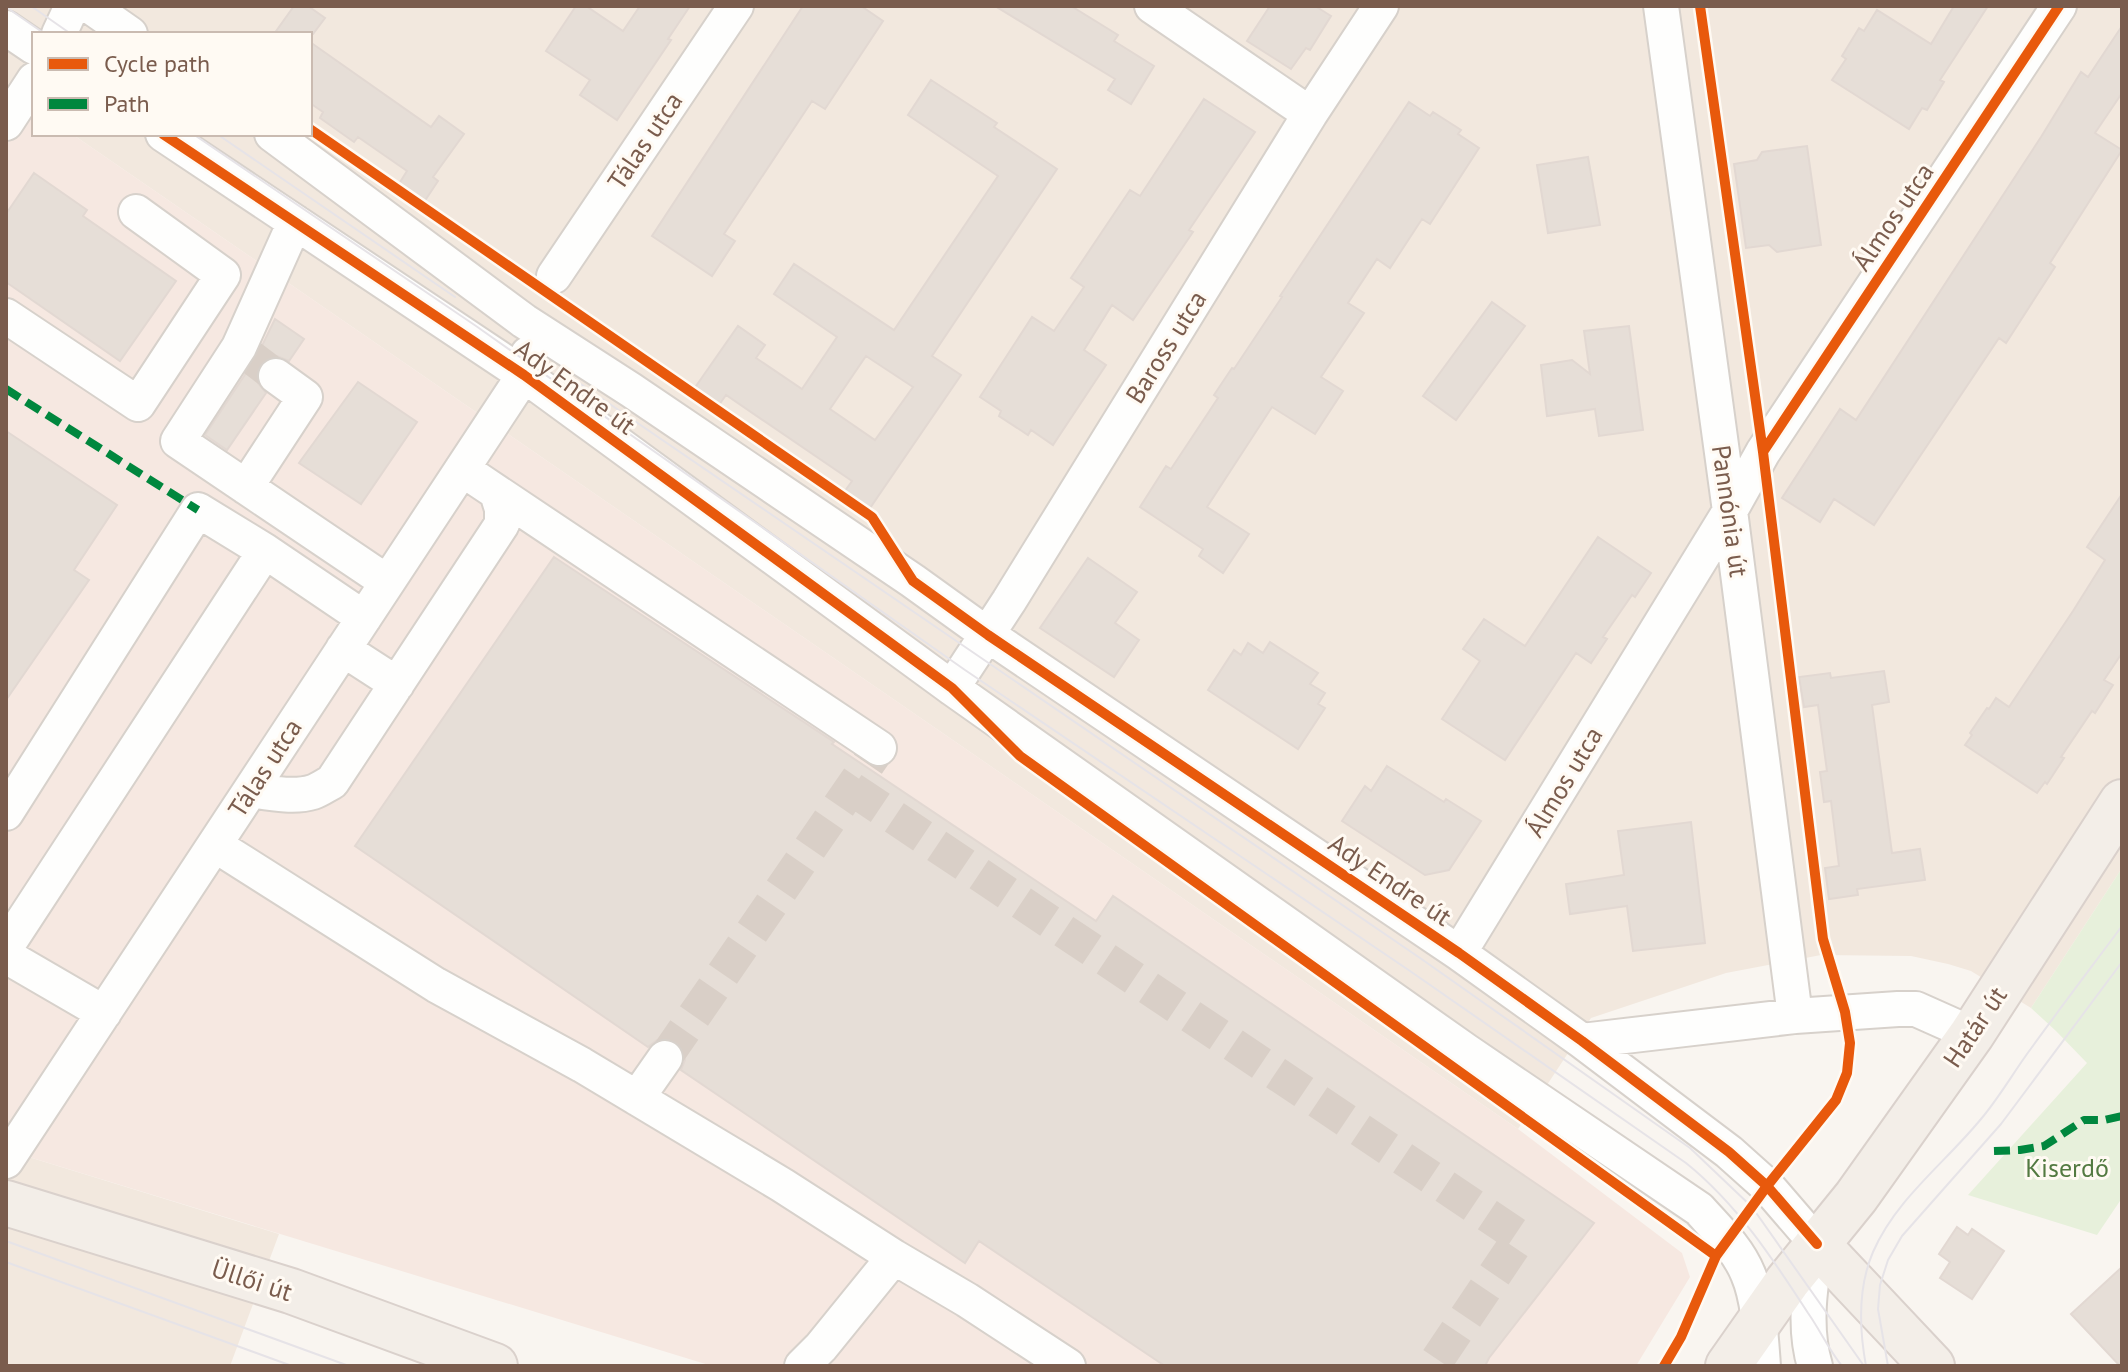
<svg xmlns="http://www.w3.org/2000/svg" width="2128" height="1372" font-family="'PT Sans',sans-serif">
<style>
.residential{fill:#f2e8de}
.commercial{fill:#f6e8e1}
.green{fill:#e7f0db}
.building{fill:#e6ded7;stroke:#e2d8d2;stroke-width:2;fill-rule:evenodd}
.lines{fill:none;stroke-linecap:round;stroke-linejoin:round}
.minor-tunnel{stroke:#d9cfc7;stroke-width:34;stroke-dasharray:34 17;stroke-linecap:butt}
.minor-casing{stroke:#d7d1cb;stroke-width:38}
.major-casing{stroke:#dad1cc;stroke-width:48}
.minor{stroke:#fefefd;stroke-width:34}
.major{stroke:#f3eee8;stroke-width:44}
.tram{stroke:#e6e3e7;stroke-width:2}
.quiet{stroke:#00873e;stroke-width:8;stroke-dasharray:16 8;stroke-linecap:butt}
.cycleway-casing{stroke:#fffaf3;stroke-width:15}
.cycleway{stroke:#e8590c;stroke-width:10}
.labels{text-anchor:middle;stroke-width:6;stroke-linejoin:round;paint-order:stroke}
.street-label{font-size:26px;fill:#7a5c4d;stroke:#fffaf3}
.park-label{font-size:26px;fill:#537a41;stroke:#fffaf3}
</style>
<rect width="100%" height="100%" fill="#f9f5f0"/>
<path class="residential" d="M6 6H2122V868L2031 1008 1971 971 1948 964 1911 956 1821 955 1726 973 1591 1018 1518 1129 72 134H310V34H34V108L6 89Z
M6 1150 279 1234 230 1366H6Z"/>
<path class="commercial" d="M6 89 34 108V134H72L1518 1129 1682 1253 1690 1277 1636 1366H712L6 1150Z"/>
<path class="green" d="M2122 868V1198L2097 1235 1968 1195 2087 1063 2056 1031 2031 1008Z"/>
<path class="building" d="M294 6H308L325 18 313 34H274Z
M576 6H586L623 31 640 6H690L668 39 671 40 617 120 580 95 590 80 546 51Z
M803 6H861L883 21 825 109 812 101 724 234 735 241 712 276 652 236Z
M995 6H1071L1118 35 1114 41 1154 66 1131 104 1108 90 1115 79Z
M1270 6H1315L1331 16 1310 50 1306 48 1291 69 1247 41Z
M1954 6H1988L1940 80 1944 82 1927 110 1922 108 1909 129 1832 80 1846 59 1842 56 1859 28 1864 31 1877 10 1931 44Z
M2122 26V93L2095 133 2122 150 2050 263 2055 267 2006 343 1999 338 1874 525 1834 499 1820 522 1782 498 1840 409 1856 420 2041 137 2081 72 2088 77Z
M310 42 431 127 439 116 464 134 433 177 438 181 422 205 397 187 407 171 358 137 354 142 320 118 323 112 310 103Z
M931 80 997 123 994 127 1057 169 932 356 961 375 870 508 845 491 852 481 726 395 719 405 694 389 738 326 765 345 756 358 802 389 837 337 774 294 794 264 894 330 998 176 908 115ZM866 356 913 387 875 440 830 409Z
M1204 99 1255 132 1189 230 1193 232 1133 320 1112 305 1084 350 1106 365 1053 445 1031 430 1028 435 999 416 1001 411 980 397 1032 317 1054 331 1084 287 1071 278 1130 190 1140 196Z
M1409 102 1430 116 1433 112 1461 130 1458 134 1479 148 1430 224 1422 219 1390 268 1377 259 1348 303 1364 313 1321 377 1343 391 1315 434 1272 407 1207 507 1249 534 1223 573 1199 556 1203 549 1140 507 1166 466 1171 469 1218 398 1214 395 1232 368 1234 369 1282 297 1280 296Z
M1807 146 1821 245 1777 252 1769 245 1746 248 1734 164 1757 160 1762 152Z
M1588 157 1600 225 1548 233 1537 165Z
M34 173 87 210 83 216 176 281 120 361 6 282V214Z
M1492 302 1525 326 1456 420 1423 396Z
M275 319 304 339 289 361 277 356 267 358 259 365 256 375 258 383 266 393 227 450 205 435 256 358Z
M1629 326 1643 430 1599 436 1595 409 1547 416 1541 365 1572 360 1590 374 1584 331Z
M358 382 417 422 361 504 299 463Z
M6 431 117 505 74 570 89 580 6 700Z
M2122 494V653L2104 680 2113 685 2095 713 2092 711 2061 757 2064 758 2047 784 2045 782 2037 793 1965 745 1972 735 1970 733 1987 708 1989 709 1996 698 2009 707 2073 611 2105 560 2087 547Z
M1598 537 1651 573 1635 597 1632 595 1603 637 1607 639 1591 663 1576 653 1505 760 1442 719 1480 661 1463 649 1484 619 1525 646Z
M554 557 834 742 832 744 1096 921 1113 896 1594 1223 1489 1358 1485 1366H1165L979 1241 965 1263 681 1070 685 1060 683 1050 676 1041 668 1038 657 1040 648 1047 355 846Z
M1088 558 1137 592 1115 623 1139 640 1114 677 1040 628Z
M1270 642 1318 673 1310 684 1325 693 1318 704 1325 708 1298 749 1208 690 1234 650 1241 655 1248 643 1263 653Z
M1884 671 1889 702 1872 705 1892 853 1920 849 1925 880 1857 889 1858 895 1829 899 1825 868 1839 866 1831 801 1824 802 1820 772 1827 771 1818 705 1804 707 1799 677 1830 673 1831 678Z
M1387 766 1444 802 1446 799 1481 821 1449 870 1425 875 1342 821 1365 786 1371 791Z
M1691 822 1705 943 1633 951 1627 906 1570 914 1566 884 1624 875 1618 831Z
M1957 1227 1968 1235 1972 1229 2004 1251 1972 1299 1940 1278 1950 1262 1939 1254Z
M2122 1267V1366H2120L2071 1314Z"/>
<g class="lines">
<path class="minor-tunnel" d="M251 357 276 376
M852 789 1520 1237 1433 1366
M665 1058 879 748"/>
<g class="minor-casing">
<path id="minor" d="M90 6 130 34
M1152 6 1310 114
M1661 6 1730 511 1795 1016
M6 28 34 47
M59 34 72 6
M6 123 34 80
M163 134 524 375 952 688 1466 1051 1699 1209C1717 1229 1738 1249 1748 1274 1759 1299 1761 1339 1763 1366
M272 134 524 321 631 390 913 581 988 635 1459 953 1582 1041 1729 1152 1767 1186 1817 1244C1810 1284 1803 1327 1815 1366
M295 222 239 347 178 441 387 582
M554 276 736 6
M6 316 138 404 223 275 136 212
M462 469 879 748
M246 487 305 397 276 376
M343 649 397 684
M952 688 1009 601 1310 114 1381 6
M251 790C270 793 294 798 313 792 319 790 326 785 332 782L502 524V509L497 493
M6 813 198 510 265 551 364 618
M215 845 436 985 582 1065 782 1185 894 1257 967 1300 1068 1366
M6 947 265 551
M1459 953 1730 511 1763 452 2059 6
M6 956 104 1013
M1582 1041 1795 1016 1898 1009H1916L1972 1034
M637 1098 665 1058
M6 1161 524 375 528 354
M802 1366 821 1347 894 1257"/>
</g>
<g class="major-casing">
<path id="major" d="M6 1203 291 1291 495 1366
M1817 1244 1932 1366
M1728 1366 1787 1282 1856 1197 1972 1034 2122 802"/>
</g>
<use href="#minor" class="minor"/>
<use href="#major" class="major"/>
<path class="tram" d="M31 6 71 34
M6 7 45 34
M193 134 476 326 965 670 1410 971 1686 1163C1737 1204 1773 1259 1808 1313 1820 1330 1829 1350 1842 1366
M217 134 455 297
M560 370 1420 958 1690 1148 1752 1207 1864 1366
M6 1241 349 1366
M6 1262 292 1366
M1866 1366C1859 1328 1858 1287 1873 1252 1896 1199 1945 1163 1981 1119 1998 1099 2012 1075 2027 1054 2058 1011 2090 969 2122 926
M1888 1366 1878 1309 1880 1285 1888 1260 1902 1236 2001 1124 2122 962"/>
<path class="quiet" d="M6 389 198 510
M1994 1151 2020 1150 2044 1146 2084 1120H2104L2122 1116"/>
<g class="cycleway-casing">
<path id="cycleway" d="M310 129 872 517 913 581 988 635 1459 953 1582 1041 1729 1152 1767 1186 1817 1244
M163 134 524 375 952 688 1020 756 1716 1256
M1763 452 2059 6
M1664 1366 1681 1337 1716 1256 1767 1186 1836 1100 1847 1073 1850 1043 1845 1012 1823 939 1763 452 1700 6"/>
</g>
<use href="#cycleway" class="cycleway"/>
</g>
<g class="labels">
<g class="street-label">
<text transform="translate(645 141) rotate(-56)" y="9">Tálas utca</text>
<text transform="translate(1893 217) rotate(-56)" y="9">Álmos utca</text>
<text transform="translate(1166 347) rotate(-58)" y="9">Baross utca</text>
<text transform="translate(575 387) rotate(36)" y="9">Ady Endre út</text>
<text transform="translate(1730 511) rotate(82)" y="9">Pannónia út</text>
<text transform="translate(265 768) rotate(-57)" y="9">Tálas utca</text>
<text transform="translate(1564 782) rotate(-59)" y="9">Álmos utca</text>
<text transform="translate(1390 880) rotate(34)" y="9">Ady Endre út</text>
<text transform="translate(1975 1027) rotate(-56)" y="9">Határ út</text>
<text transform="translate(252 1280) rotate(18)" y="9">Üllői út</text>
</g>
<g class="park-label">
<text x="2067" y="1177">Kiserdő</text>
</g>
</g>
<rect width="2128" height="1372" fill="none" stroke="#7a5c4d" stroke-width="16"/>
<rect x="32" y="32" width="280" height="104" fill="#fffaf3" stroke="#cabbb1" stroke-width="2"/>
<rect x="48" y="58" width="40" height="12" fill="#e8590c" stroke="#cabbb1" stroke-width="2"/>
<text x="104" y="72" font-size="24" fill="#7a5c4d">Cycle path</text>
<rect x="48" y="98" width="40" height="12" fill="#00873e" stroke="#cabbb1" stroke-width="2"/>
<text x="104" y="112" font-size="24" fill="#7a5c4d">Path</text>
</svg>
